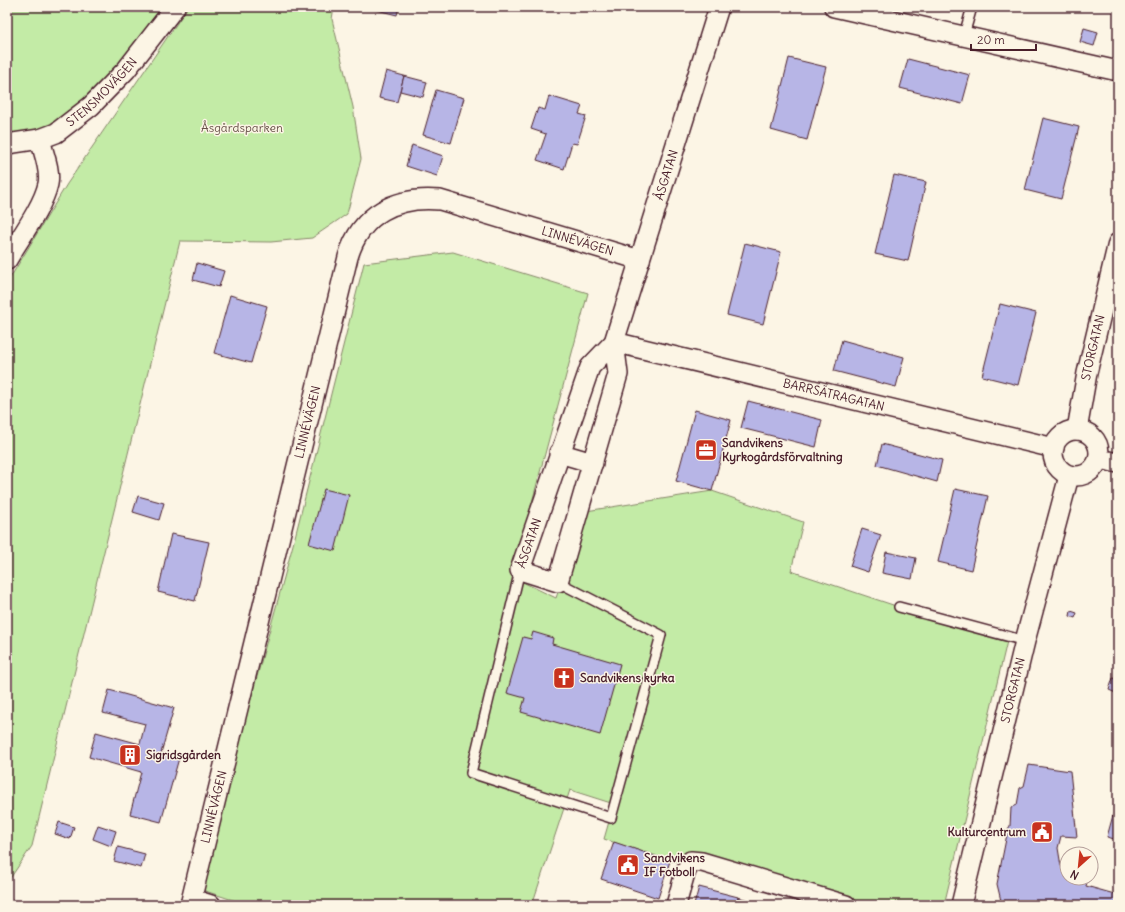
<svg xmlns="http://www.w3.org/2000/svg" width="1125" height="912" font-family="Delius,sans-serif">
	<rect width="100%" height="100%" fill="#fcf5e5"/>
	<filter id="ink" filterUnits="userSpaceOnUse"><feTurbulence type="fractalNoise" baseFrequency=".025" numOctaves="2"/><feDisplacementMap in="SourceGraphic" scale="8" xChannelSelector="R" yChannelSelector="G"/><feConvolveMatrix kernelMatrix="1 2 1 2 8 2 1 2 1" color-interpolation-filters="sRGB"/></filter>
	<g filter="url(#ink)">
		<!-- green -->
		<g fill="#c3eba6" stroke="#868568">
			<polygon points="7,7 175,7 56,133 7,144"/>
			<polygon points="188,7 334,7 332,19 353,107 361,159 347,214 312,238 271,242 180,241 32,846 7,883 7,283 67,184"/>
			<polygon points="453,252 588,293 512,577 556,598 586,511 712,491 803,522 791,571 899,607 1008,637 944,905 846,905 691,861 670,861 604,839 614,804 570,790 532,905 248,905 199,889 294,541 364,263"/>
		</g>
		<!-- building -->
		<g fill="#b7b5e6" stroke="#4a1f2b">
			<polygon points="365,7 399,7 397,15"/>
			<polygon points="1084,28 1098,32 1094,46 1080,42"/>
			<polygon points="789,58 826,67 807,140 771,130"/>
			<polygon points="908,59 970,75 962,104 900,88"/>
			<polygon points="386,71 404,76 397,102 379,98"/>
			<polygon points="404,76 427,82 423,97 400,91"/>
			<polygon points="436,90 464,98 451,143 423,135"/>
			<polygon points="549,96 582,106 579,114 586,116 577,144 572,143 564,169 537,160 546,134 531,129 538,108 545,110"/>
			<polygon points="1043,118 1079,127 1061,199 1025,190"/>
			<polygon points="412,145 443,156 437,176 406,166"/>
			<polygon points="894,175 926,182 908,261 875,254"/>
			<polygon points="745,243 781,252 763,324 727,315"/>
			<polygon points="197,263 224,271 219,287 193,280"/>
			<polygon points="230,295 267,306 251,363 214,353"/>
			<polygon points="1000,304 1036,313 1018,385 982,376"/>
			<polygon points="842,340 904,357 896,387 834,371"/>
			<polygon points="748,401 822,420 816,447 741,428"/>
			<polygon points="695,410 731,420 712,491 676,481"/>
			<polygon points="882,444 942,460 937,482 877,465"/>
			<polygon points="324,489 349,495 335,551 309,544"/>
			<polygon points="955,489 988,496 971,570 938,562"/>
			<polygon points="138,496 164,503 159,520 133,512"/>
			<polygon points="862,529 881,535 868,572 850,566"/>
			<polygon points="171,534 209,542 195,601 158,592"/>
			<polygon points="886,552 916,558 912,579 882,573"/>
			<polygon points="1071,611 1077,613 1075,618 1070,616"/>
			<polygon points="533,632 553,638 552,644 620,664 600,735 521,712 525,698 507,693 523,637 531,639"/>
			<polygon points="1113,678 1118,680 1118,694 1109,690"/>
			<polygon points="109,690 174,708 161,753 179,758 161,822 130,814 141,772 89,757 96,732 140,744 145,724 103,713"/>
			<polygon points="1029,765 1070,771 1077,837 1061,836 1058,848 1061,866 1067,867 1067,878 1088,878 1086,886 1118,895 1118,905 1002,905 997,884 1008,829 1010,826 1011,808 1017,805 1020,788 1024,786"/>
			<polygon points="1118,797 1118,840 1107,837"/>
			<polygon points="59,822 74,827 70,839 55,834"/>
			<polygon points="98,825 116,831 111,846 93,839"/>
			<polygon points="614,842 670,861 658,898 601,879"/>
			<polygon points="118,847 145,854 141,868 114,861"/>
			<polygon points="699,887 738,897 736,905 694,905"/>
			<polygon points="738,897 765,905 736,905"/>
			<polygon points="141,901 152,905 139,905"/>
		</g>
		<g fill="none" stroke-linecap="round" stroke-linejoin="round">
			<!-- lane casing -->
			<g stroke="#4a1f2b" stroke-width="12">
				<g id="lane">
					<polyline points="964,35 972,7"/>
					<polyline points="520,570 471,773 611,818 661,635 558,582"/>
					<polyline points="899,607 1025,641"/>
				</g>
			</g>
			<!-- street casing -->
			<g stroke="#4a1f2b" stroke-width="22">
				<g id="street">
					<polyline points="834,7 1118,71"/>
					<path id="s1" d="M7,144l33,-5 16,-6 35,-27 35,-36 49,-63"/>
					<path d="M7,260c12,-21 36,-53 41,-76 3,-14 -5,-32 -8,-45"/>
					<path id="s2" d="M614,342l4,32 -60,208 -38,-12 70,-203 24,-25 105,-335"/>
					<path id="s3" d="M614,342l440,106"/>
					<circle cx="1076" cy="453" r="23"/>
					<path id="s4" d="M1077,430l10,-57 31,-130"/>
					<polyline points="559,453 593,463"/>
					<polyline points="1099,459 1118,463"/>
					<polyline points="192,899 211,905"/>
					<path id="s5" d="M190,905l158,-648c13,-44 49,-61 92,-57l200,60"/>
					<polyline points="676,905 685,873 691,861 702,862 846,905"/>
					<path id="s6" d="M961,905l64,-264 44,-165"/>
				</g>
			</g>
			<!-- lane -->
			<use href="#lane" stroke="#fcf5e5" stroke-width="9"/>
			<!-- street -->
			<use href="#street" stroke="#fcf5e5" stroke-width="19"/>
		</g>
	</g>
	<!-- icons -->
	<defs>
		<g id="office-square" transform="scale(1.15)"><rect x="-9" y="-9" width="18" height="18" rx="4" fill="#c8321e" stroke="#fcf5e5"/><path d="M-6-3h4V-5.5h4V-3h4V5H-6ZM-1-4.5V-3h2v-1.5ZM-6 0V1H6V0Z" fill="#fff"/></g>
		<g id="church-square" transform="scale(1.15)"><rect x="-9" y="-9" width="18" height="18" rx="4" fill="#c8321e" stroke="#fcf5e5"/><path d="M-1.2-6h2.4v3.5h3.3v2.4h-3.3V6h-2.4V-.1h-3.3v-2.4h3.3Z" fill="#fff"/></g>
		<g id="building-square" transform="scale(1.15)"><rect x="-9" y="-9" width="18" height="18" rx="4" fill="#c8321e" stroke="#fcf5e5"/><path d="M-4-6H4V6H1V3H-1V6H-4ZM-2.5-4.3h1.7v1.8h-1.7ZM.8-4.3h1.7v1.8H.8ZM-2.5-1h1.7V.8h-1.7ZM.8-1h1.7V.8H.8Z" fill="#fff"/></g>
		<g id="civic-square" transform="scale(1.15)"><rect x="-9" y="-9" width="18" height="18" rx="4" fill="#c8321e" stroke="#fcf5e5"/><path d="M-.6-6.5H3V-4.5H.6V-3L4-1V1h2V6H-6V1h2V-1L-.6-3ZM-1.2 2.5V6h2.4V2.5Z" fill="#fff"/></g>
	</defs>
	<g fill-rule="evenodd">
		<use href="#office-square" x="706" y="450"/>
		<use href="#church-square" x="564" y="678"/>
		<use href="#building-square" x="130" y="755"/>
		<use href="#civic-square" x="1042" y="832"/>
		<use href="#civic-square" x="628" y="865"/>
	</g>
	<g text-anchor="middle" stroke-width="3" stroke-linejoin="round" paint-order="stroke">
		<!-- street labels -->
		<g font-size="12" fill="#4a1f2b" stroke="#fcf5e5">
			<text dy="4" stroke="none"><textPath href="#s1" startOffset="112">STENSMOVÄGEN</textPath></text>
			<text dy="4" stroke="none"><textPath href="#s2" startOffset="713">ÅSGATAN</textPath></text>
			<text dy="4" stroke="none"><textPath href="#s5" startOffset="929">LINNÉVÄGEN</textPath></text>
			<text dy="4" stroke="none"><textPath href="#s4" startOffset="84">STORGATAN</textPath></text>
			<text dy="4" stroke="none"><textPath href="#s3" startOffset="226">BARRSÄTRAGATAN</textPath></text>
			<text dy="4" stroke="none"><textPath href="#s5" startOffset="497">LINNÉVÄGEN</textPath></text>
			<text dy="4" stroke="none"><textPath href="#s2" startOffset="317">ÅSGATAN</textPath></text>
			<text dy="4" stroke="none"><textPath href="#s6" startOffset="221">STORGATAN</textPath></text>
			<text dy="4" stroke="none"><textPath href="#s5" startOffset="101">LINNÉVÄGEN</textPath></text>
		</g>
		<!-- park labels -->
		<g font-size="12" fill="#68524a" stroke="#fcf5e5">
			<text x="242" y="132">Åsgårdsparken</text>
		</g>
		<!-- poi labels -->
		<g font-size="12" font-weight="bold" fill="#4a1f2b" stroke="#fcf5e5" text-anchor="start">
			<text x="722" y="447">Sandvikens<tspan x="722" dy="14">Kyrkogårdsförvaltning</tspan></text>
			<text x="580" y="682">Sandvikens kyrka</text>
			<text x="146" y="759">Sigridsgården</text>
			<text x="1026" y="836" text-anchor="end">Kulturcentrum</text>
			<text x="644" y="862">Sandvikens<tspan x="644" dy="14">IF Fotboll</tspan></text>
		</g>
	</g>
	<!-- margin -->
	<rect width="1125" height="912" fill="none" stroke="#fcf5e5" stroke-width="24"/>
	<rect x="12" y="12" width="1101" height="888" fill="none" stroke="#4a1f2b" stroke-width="1.5" filter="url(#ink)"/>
	<!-- north arrow -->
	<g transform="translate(1079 866) rotate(207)"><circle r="19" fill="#fcf5e5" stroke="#b59f9b"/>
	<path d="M0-3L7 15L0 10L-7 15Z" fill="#c8321e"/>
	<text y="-6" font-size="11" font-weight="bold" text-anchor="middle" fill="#4a1f2b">N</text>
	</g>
	<!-- scale -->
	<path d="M971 44v6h65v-6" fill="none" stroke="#4a1f2b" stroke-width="2"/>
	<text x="977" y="44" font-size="12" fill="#4a1f2b" stroke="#fcf5e5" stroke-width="3" paint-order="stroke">20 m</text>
</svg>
